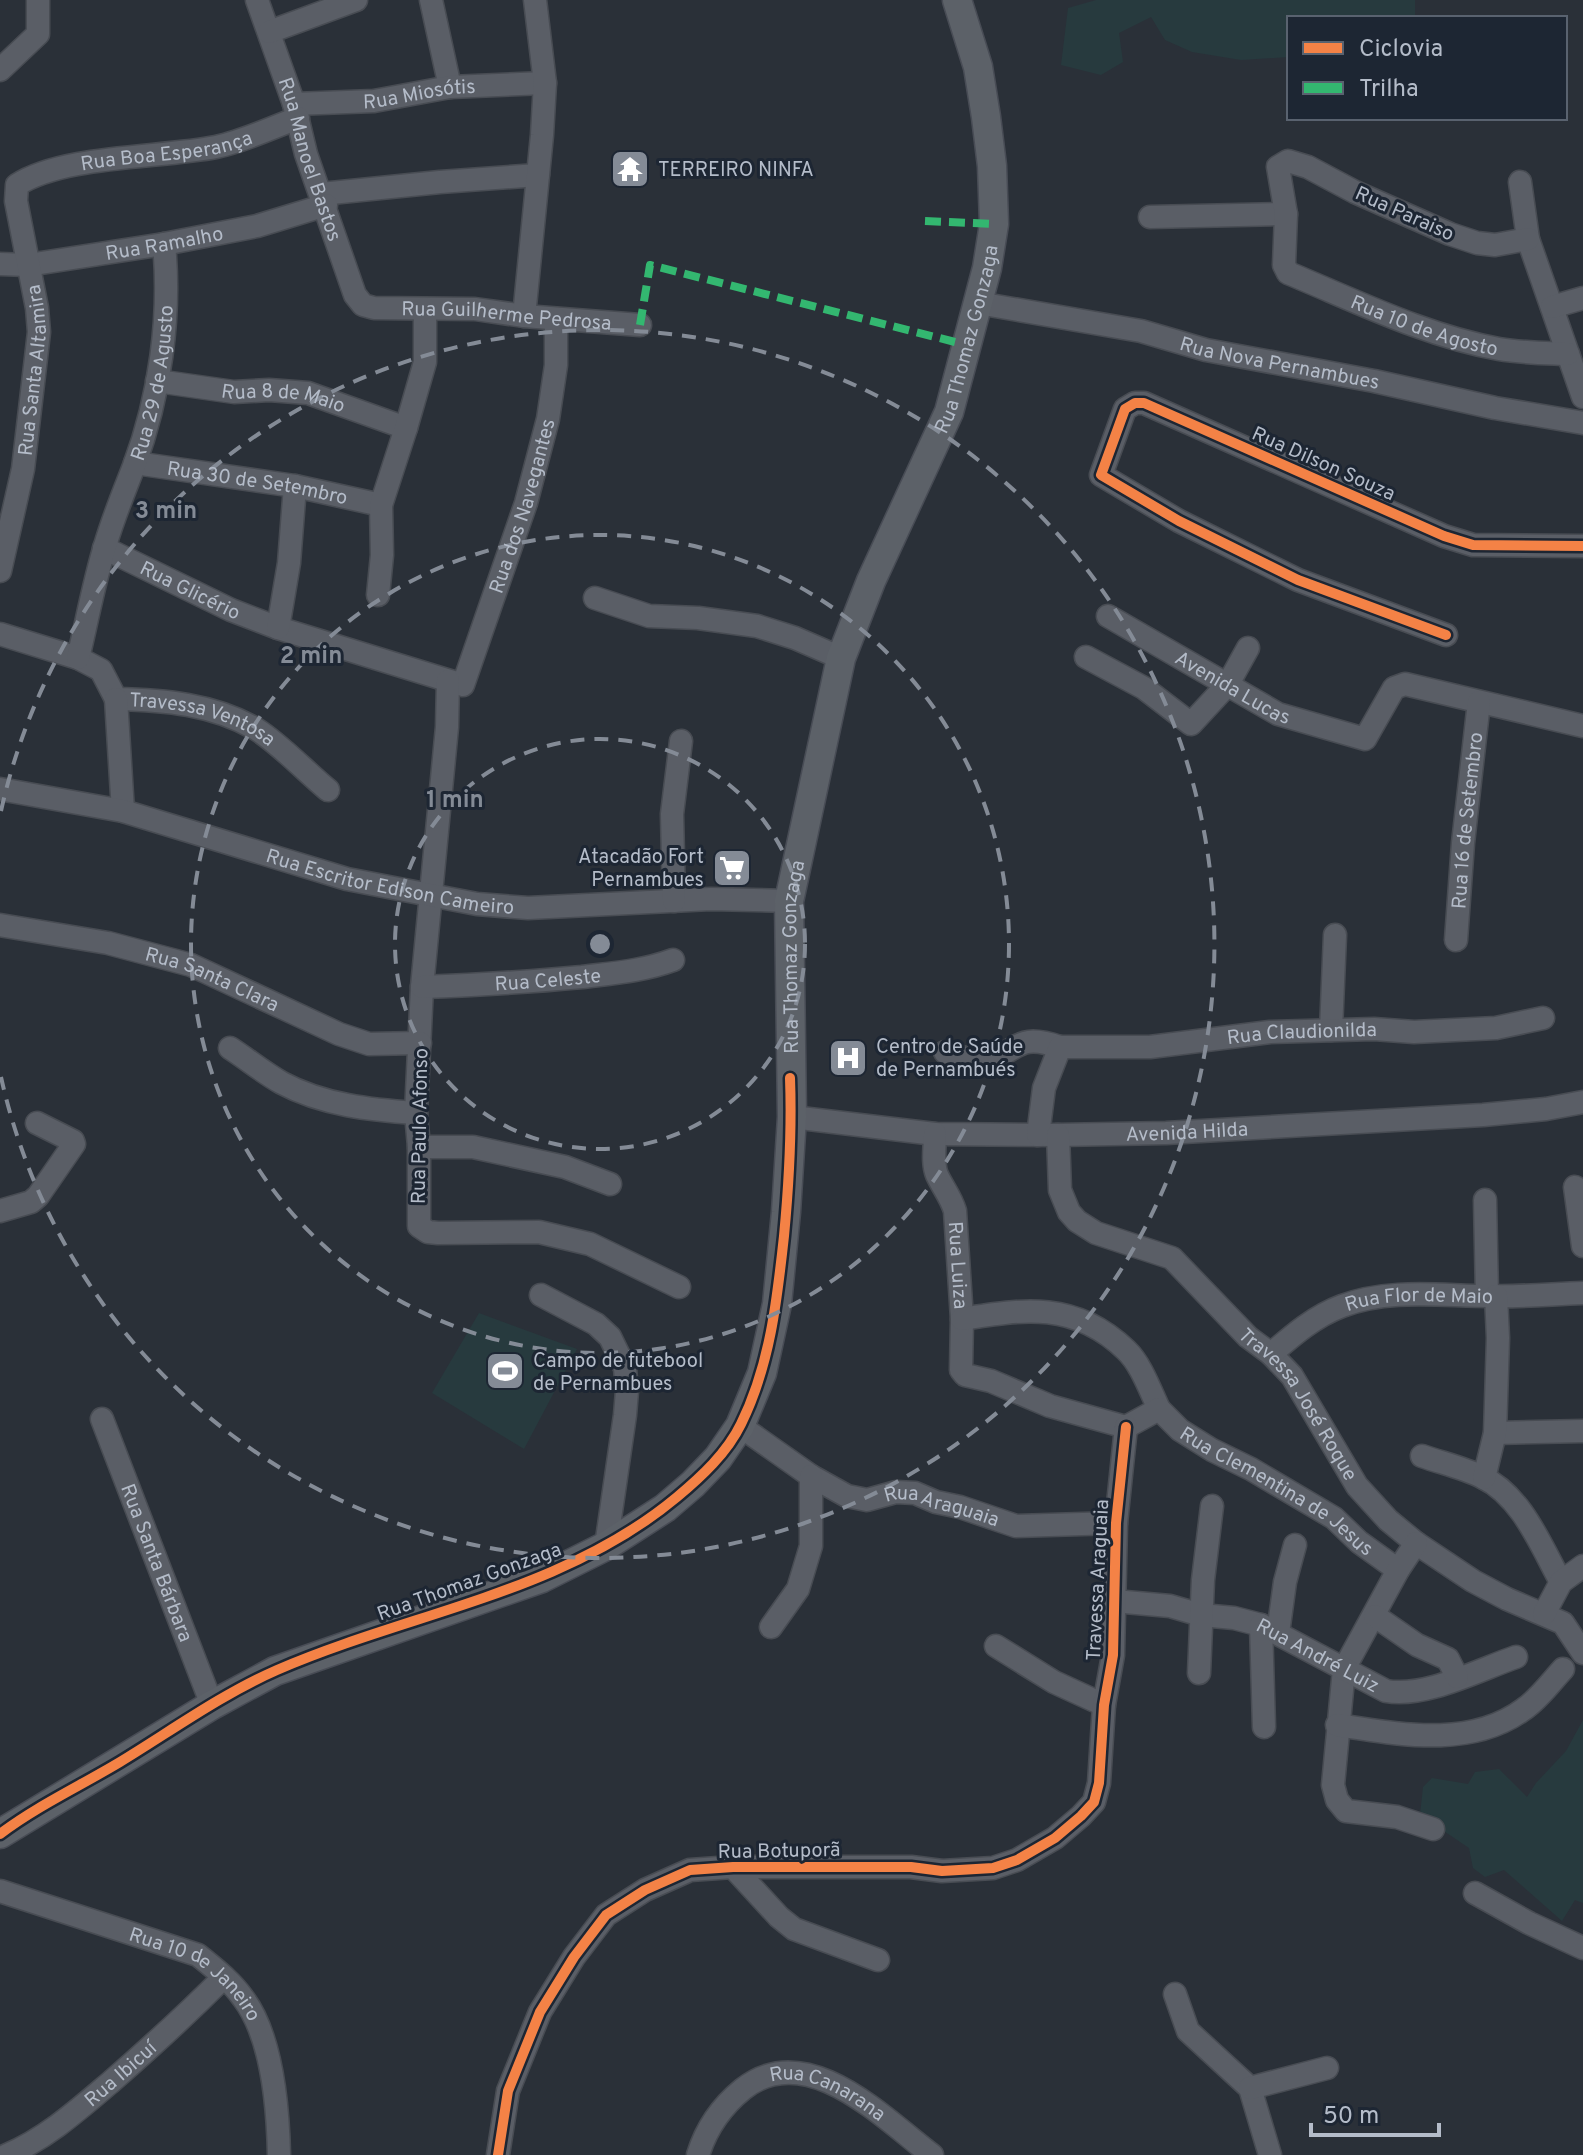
<svg xmlns="http://www.w3.org/2000/svg" width="1583" height="2155" font-family="Overpass,sans-serif">
	<rect width="100%" height="100%" fill="#2a3038"/>
	<!-- green -->
	<g fill="#273a3e">
		<polygon points="1096,0 1415,0 1415,18 1289,18 1289,57 1241,60 1192,52 1165,40 1151,17 1119,33 1123,62 1101,75 1061,65 1068,8"/>
		<polygon points="479,1313 577,1349 524,1449 432,1393"/>
		<polygon points="1583,1720 1583,1903 1575,1900 1562,1921 1504,1870 1485,1877 1473,1868 1469,1848 1420,1815 1423,1787 1432,1778 1468,1784 1475,1772 1499,1769 1527,1797 1536,1783 1566,1751"/>
	</g>
	<g fill="none" stroke-linecap="round" stroke-linejoin="round">
		<!-- minor casing -->
		<g stroke="#484c53" stroke-width="25">
			<g id="minor">
				<path id="s1" d="M257,0l37,104 12,50 49,141 8,10 11,3 101,1 49,7 116,9"/>
				<polyline points="431,0 450,87"/>
				<polyline points="269,32 356,0"/>
				<polyline points="0,70 38,34 38,0"/>
				<path id="s2" d="M294,104l80,-3 76,-14 95,-4"/>
				<polyline points="1520,182 1528,239 1583,397"/>
				<polyline points="321,194 440,182 538,175"/>
				<polyline points="1150,217 1286,214"/>
				<path id="s3" d="M1528,239l-33,6 -18,-2 -27,-9 -95,-42 -47,-25 -20,-6 -10,6 8,47 -2,51 4,8c68,28 138,63 211,76 23,4 46,4 69,5"/>
				<path id="s4" d="M0,264l28,1 136,-21 93,-18 69,-21"/>
				<path id="s5" d="M978,303l163,28 65,19 168,31 121,27 88,15"/>
				<polyline points="1552,307 1583,298"/>
				<polyline points="524,316 542,135 545,83 535,0"/>
				<path id="s6" d="M157,381l77,11 35,-2 39,3 98,35"/>
				<path id="s7" d="M135,463l160,23 86,19"/>
				<path id="s8" d="M104,548l127,62 47,18 185,57 63,-182 22,-84 8,-54v-46"/>
				<path id="s9" d="M0,571l23,-102 16,-137 -2,-24 -21,-107 1,-16c46,-30 144,-27 199,-38 28,-6 55,-19 82,-29"/>
				<polyline points="378,595 382,555 381,505 406,428 425,362 425,309"/>
				<polyline points="595,598 649,616 698,618 757,626 795,638 841,658"/>
				<path id="s10" d="M1108,616l170,98 87,25 29,-51 11,-4 178,42"/>
				<polyline points="278,628 289,563 295,486"/>
				<path id="s11" d="M0,634l78,24 23,12 15,29c48,1 97,5 140,30 24,15 49,42 72,61"/>
				<polyline points="1446,635 1298,580 1179,521 1101,475 1125,409 1135,403 1144,403 1444,536 1473,545 1583,546"/>
				<polyline points="1086,657 1144,688 1191,724 1228,684 1248,648"/>
				<path id="s12" d="M78,658c9,-37 16,-76 27,-112 8,-28 19,-54 29,-80 26,-70 37,-149 30,-222"/>
				<polyline points="448,681 447,727 422,987 416,1113 419,1147 419,1226 428,1232 438,1233 539,1232 590,1244 679,1287"/>
				<polyline points="116,699 123,811"/>
				<path id="s13" d="M0,789l123,22 224,68 130,25 51,4 183,-9 78,2"/>
				<polyline points="674,901 672,814 681,741"/>
				<path id="s14" d="M0,925l108,18 83,22 148,69 30,10 51,-1"/>
				<path id="s15" d="M1456,940l7,-97 16,-141"/>
				<path id="s16" d="M422,987c54,-2 107,-5 160,-10 32,-4 61,-6 91,-17"/>
				<polyline points="1331,1030 1335,935"/>
				<path d="M230,1048c17,11 34,25 52,35 41,22 89,27 134,30"/>
				<path d="M945,1052c11,2 25,10 37,8 38,-5 30,-29 78,-13"/>
				<path id="s17" d="M792,1117l143,17 123,1 108,-2 317,-18 63,-6 37,-7"/>
				<path id="s18" d="M935,1134c0,13 -3,29 2,41 6,13 14,22 18,36l7,108 -1,51 4,5 26,6 59,25 76,21"/>
				<path id="s19" d="M1038,1135l6,-47 16,-41h90l120,-15 104,-3 40,3 82,-4 47,-10"/>
				<path id="s20" d="M1058,1135l2,55 9,22 8,9 19,12 76,25 76,79 23,17 21,22 65,110 31,34 28,23 57,38 34,18 56,24 20,30"/>
				<polyline points="419,1147 473,1147 565,1167 610,1184"/>
				<polyline points="1575,1187 1583,1246"/>
				<polyline points="1485,1200 1487,1296"/>
				<polyline points="0,1211 31,1202 38,1196 74,1144 73,1141 37,1123"/>
				<polyline points="541,1295 596,1324 610,1337 625,1368 627,1391 625,1415 606,1546"/>
				<path d="M962,1319c62,-10 113,-18 164,31 15,14 24,40 33,59"/>
				<path id="s21" d="M1271,1354c22,-19 44,-38 71,-48 48,-18 99,-10 148,-10 31,1 62,-2 93,-3"/>
				<path id="s22" d="M102,1419l110,286"/>
				<path id="s23" d="M740,1426l71,50 36,20 20,4 29,-8 19,1 21,9 24,5 56,19 100,-3"/>
				<path id="s24" d="M1126,1427l33,-18 21,21 32,20 39,19 83,49 25,24 39,28"/>
				<polyline points="1495,1433 1583,1431"/>
				<path d="M1422,1456c20,7 42,12 60,21 40,19 59,69 79,105"/>
				<polyline points="1484,1478 1495,1433 1498,1338 1496,1296"/>
				<polyline points="1416,1543 1398,1570 1344,1669 1333,1785 1337,1800 1346,1811 1397,1817 1433,1829"/>
				<path id="s25" d="M1114,1601l56,5 31,9 33,3 27,7 125,66c40,7 92,-21 130,-34"/>
				<polyline points="1544,1614 1561,1582 1583,1566"/>
				<polyline points="1375,1616 1417,1645 1448,1659 1457,1677"/>
				<polyline points="1261,1625 1264,1727"/>
				<polyline points="771,1627 798,1589 811,1546 811,1476"/>
				<polyline points="1278,1633 1285,1582 1295,1545"/>
				<polyline points="996,1646 1054,1682 1104,1705"/>
				<polyline points="1199,1673 1203,1580 1212,1506"/>
				<path d="M1337,1725c61,9 133,24 187,-16 15,-10 27,-27 39,-40"/>
				<polyline points="733,1867 779,1917 794,1929 878,1960"/>
				<path id="s26" d="M0,1891l198,64c16,13 33,26 45,43 29,38 35,110 36,157"/>
				<polyline points="1475,1893 1529,1923 1583,1948"/>
				<polyline points="1175,1994 1188,2031 1250,2088 1270,2155"/>
				<polyline points="1250,2088 1327,2068"/>
				<path id="s27" d="M7,2155c40,-17 72,-46 105,-74 39,-34 76,-68 112,-104"/>
				<polyline points="498,2155 508,2091 540,2012 574,1957 606,1915 645,1890 690,1870 733,1867 911,1867 942,1871 993,1868 1017,1860 1055,1838 1081,1816 1094,1802 1099,1783 1104,1705 1113,1655 1116,1523 1126,1427"/>
				<path id="s28" d="M698,2155c8,-26 24,-49 45,-66 64,-51 140,29 189,66"/>
			</g>
		</g>
		<!-- major casing -->
		<g stroke="#484c55" stroke-width="31">
			<g id="major">
				<path id="s29" d="M0,1834l212,-129 63,-34 267,-93 64,-32 59,-38 28,-24 25,-26 22,-32 22,-53 15,-69 9,-92 6,-95 -3,-216 52,-243 30,-77 78,-169 38,-144 7,-44 -2,-58 -6,-49 -8,-50 -21,-67"/>
			</g>
		</g>
		<!-- minor -->
		<use href="#minor" stroke="#5a5e66" stroke-width="22"/>
		<!-- major -->
		<use href="#major" stroke="#5c6168" stroke-width="28"/>
		<!-- quiet -->
		<g stroke="#33b770" stroke-width="8" stroke-dasharray="16 8" stroke-linecap="butt">
			<polyline points="925,221 994,224"/>
			<polyline points="640,325 650,265 955,342"/>
		</g>
		<!-- cycleway casing -->
		<g stroke="#1d2633" stroke-width="15">
			<g id="cycleway">
				<polyline points="1446,635 1298,580 1179,521 1101,475 1125,409 1135,403 1144,403 1444,536 1473,545 1583,546"/>
				<path d="M0,1834c37,-28 80,-48 120,-72 51,-31 102,-68 157,-92 134,-58 285,-77 400,-173 24,-20 50,-44 64,-73 29,-59 36,-123 43,-188 5,-53 8,-105 6,-158"/>
				<polyline points="498,2155 508,2091 540,2012 574,1957 606,1915 645,1890 690,1870 733,1867 911,1867 942,1871 993,1868 1017,1860 1055,1838 1081,1816 1094,1802 1099,1783 1104,1705 1113,1655 1116,1523 1126,1427"/>
			</g>
		</g>
		<!-- cycleway -->
		<use href="#cycleway" stroke="#f48246" stroke-width="10"/>
	</g>
	<!-- distance rings -->
	<g fill="none" stroke="#848b96" stroke-width="4" stroke-dasharray="14 10">
		<circle cx="600" cy="944" r="205"/>
		<circle cx="600" cy="944" r="409"/>
		<path d="M1 811A614 614 0 1 1 1 1077"/>
	</g>
	<!-- icons -->
	<defs>
		<g id="temple-square" transform="scale(2)"><rect x="-9" y="-9" width="18" height="18" rx="4" fill="#848b96" stroke="#1d2633"/><path d="M0-6L5-2H3V0L6.5 2.5H4V6H1.5V3h-3V6H-4V2.5H-6.5L-3 0V-2H-5Z" fill="#fff"/></g>
		<g id="supermarket-square" transform="scale(2)"><rect x="-9" y="-9" width="18" height="18" rx="4" fill="#848b96" stroke="#1d2633"/><path d="M-6-5.5h2.5l.6 2H6L4.5 2H-2.5L-4.4-4H-6ZM-1.5 3.2a1.3 1.3 0 1 0 .1 0ZM3 3.2a1.3 1.3 0 1 0 .1 0Z" fill="#fff"/></g>
		<g id="hospital-square" transform="scale(2)"><rect x="-9" y="-9" width="18" height="18" rx="4" fill="#848b96" stroke="#1d2633"/><path d="M-5-5h3v3.5h4V-5h3V5h-3V1.5h-4V5h-3Z" fill="#fff"/></g>
		<g id="stadium-square" transform="scale(2)"><rect x="-9" y="-9" width="18" height="18" rx="4" fill="#848b96" stroke="#1d2633"/><path d="M0-5a6.5 5 0 1 0 0 10a6.5 5 0 1 0 0-10ZM-3.5-1.8h7v3.6h-7Z" fill="#fff"/></g>
	</defs>
	<g fill-rule="evenodd">
		<use href="#temple-square" x="630" y="169"/>
		<use href="#supermarket-square" x="732" y="868"/>
		<use href="#hospital-square" x="848" y="1058"/>
		<use href="#stadium-square" x="505" y="1371"/>
	</g>
	<g text-anchor="middle" stroke-width="6" stroke-linejoin="round" paint-order="stroke">
		<!-- street labels -->
		<g font-size="20" fill="#b4bcc9" stroke="#1d2633">
			<text dy="7" stroke="none"><textPath href="#s2" startOffset="126">Rua Miosótis</textPath></text>
			<text dy="7" stroke="none"><textPath href="#s9" startOffset="546">Rua Boa Esperança</textPath></text>
			<text dy="7" stroke="none"><textPath href="#s1" startOffset="168">Rua Manoel Bastos</textPath></text>
			<text transform="translate(1405 213) rotate(24)" y="7">Rua Paraiso</text>
			<text dy="7" stroke="none"><textPath href="#s4" startOffset="166">Rua Ramalho</textPath></text>
			<text dy="7" stroke="none"><textPath href="#s1" startOffset="468">Rua Guilherme Pedrosa</textPath></text>
			<text dy="7" stroke="none"><textPath href="#s3" startOffset="524">Rua 10 de Agosto</textPath></text>
			<text dy="7" stroke="none"><textPath href="#s29" startOffset="1980">Rua Thomaz Gonzaga</textPath></text>
			<text dy="7" stroke="none"><textPath href="#s5" startOffset="308">Rua Nova Pernambues</textPath></text>
			<text dy="7" stroke="none"><textPath href="#s9" startOffset="204">Rua Santa Altamira</textPath></text>
			<text dy="7" stroke="none"><textPath href="#s12" startOffset="286">Rua 29 de Agusto</textPath></text>
			<text dy="7" stroke="none"><textPath href="#s6" startOffset="128">Rua 8 de Maio</textPath></text>
			<text transform="translate(1324 463) rotate(24)" y="7">Rua Dilson Souza</text>
			<text dy="7" stroke="none"><textPath href="#s7" startOffset="124">Rua 30 de Setembro</textPath></text>
			<text dy="7" stroke="none"><textPath href="#s8" startOffset="574">Rua dos Navegantes</textPath></text>
			<text dy="7" stroke="none"><textPath href="#s8" startOffset="96">Rua Glicério</textPath></text>
			<text dy="7" stroke="none"><textPath href="#s10" startOffset="144">Avenida Lucas</textPath></text>
			<text dy="7" stroke="none"><textPath href="#s11" startOffset="230">Travessa Ventosa</textPath></text>
			<text dy="7" stroke="none"><textPath href="#s15" startOffset="120">Rua 16 de Setembro</textPath></text>
			<text dy="7" stroke="none"><textPath href="#s13" startOffset="402">Rua Escritor Edison Cameiro</textPath></text>
			<text dy="7" stroke="none"><textPath href="#s29" startOffset="1332">Rua Thomaz Gonzaga</textPath></text>
			<text dy="7" stroke="none"><textPath href="#s16" startOffset="126">Rua Celeste</textPath></text>
			<text dy="7" stroke="none"><textPath href="#s14" startOffset="220">Rua Santa Clara</textPath></text>
			<text dy="7" stroke="none"><textPath href="#s19" startOffset="334">Rua Claudionilda</textPath></text>
			<text transform="translate(419 1126) rotate(-89)" y="7">Rua Paulo Afonso</text>
			<text dy="7" stroke="none"><textPath href="#s17" startOffset="396">Avenida Hilda</textPath></text>
			<text dy="7" stroke="none"><textPath href="#s18" startOffset="136">Rua Luiza</textPath></text>
			<text dy="7" stroke="none"><textPath href="#s21" startOffset="164">Rua Flor de Maio</textPath></text>
			<text dy="7" stroke="none"><textPath href="#s20" startOffset="388">Travessa José Roque</textPath></text>
			<text dy="7" stroke="none"><textPath href="#s24" startOffset="182">Rua Clementina de Jesus</textPath></text>
			<text dy="7" stroke="none"><textPath href="#s23" startOffset="226">Rua Araguaia</textPath></text>
			<text dy="7" stroke="none"><textPath href="#s22" startOffset="154">Rua Santa Bárbara</textPath></text>
			<text transform="translate(1097 1580) rotate(-87)" y="7">Travessa Araguaia</text>
			<text transform="translate(469 1581) rotate(-20)" y="7">Rua Thomaz Gonzaga</text>
			<text dy="7" stroke="none"><textPath href="#s25" startOffset="214">Rua André Luiz</textPath></text>
			<text transform="translate(779 1850) rotate(-1)" y="7">Rua Botuporã</text>
			<text dy="7" stroke="none"><textPath href="#s26" startOffset="216">Rua 10 de Janeiro</textPath></text>
			<text dy="7" stroke="none"><textPath href="#s27" startOffset="140">Rua Ibicuí</textPath></text>
			<text dy="7" stroke="none"><textPath href="#s28" startOffset="174">Rua Canarana</textPath></text>
		</g>
		<!-- poi labels -->
		<g font-size="20" fill="#b4bcc9" stroke="#1d2633" text-anchor="start">
			<text x="658" y="176">TERREIRO NINFA</text>
			<text x="704" y="863" text-anchor="end">Atacadão Fort<tspan x="704" dy="23">Pernambues</tspan></text>
			<text x="876" y="1053">Centro de Saúde<tspan x="876" dy="23">de Pernambués</tspan></text>
			<text x="533" y="1367">Campo de futebool<tspan x="533" dy="23">de Pernambues</tspan></text>
		</g>
	</g>
	<circle cx="600" cy="944" r="12" fill="#848b96" stroke="#1d2633" stroke-width="4"/>
	<g font-size="24" text-anchor="middle" font-weight="bold" fill="#848b96" stroke="#1d2633" stroke-width="6" stroke-linejoin="round" paint-order="stroke">
		<text x="166" y="518">3 min</text>
		<text x="311" y="663">2 min</text>
		<text x="455" y="807">1 min</text>
	</g>
	<!-- legend -->
	<rect x="1287" y="16" width="280" height="104" fill="#1d2633" stroke="#59626f" stroke-width="2"/>
	<rect x="1303" y="42" width="40" height="12" fill="#f48246" stroke="#59626f" stroke-width="2"/>
	<text x="1359" y="56" font-size="24" fill="#b4bcc9">Ciclovia</text>
	<rect x="1303" y="82" width="40" height="12" fill="#33b770" stroke="#59626f" stroke-width="2"/>
	<text x="1359" y="96" font-size="24" fill="#b4bcc9">Trilha</text>
	<!-- scale -->
	<path d="M1311 2123v12h128v-12" fill="none" stroke="#b4bcc9" stroke-width="4"/>
	<text x="1323" y="2123" font-size="24" fill="#b4bcc9" stroke="#1d2633" stroke-width="6" paint-order="stroke">50 m</text>
</svg>
